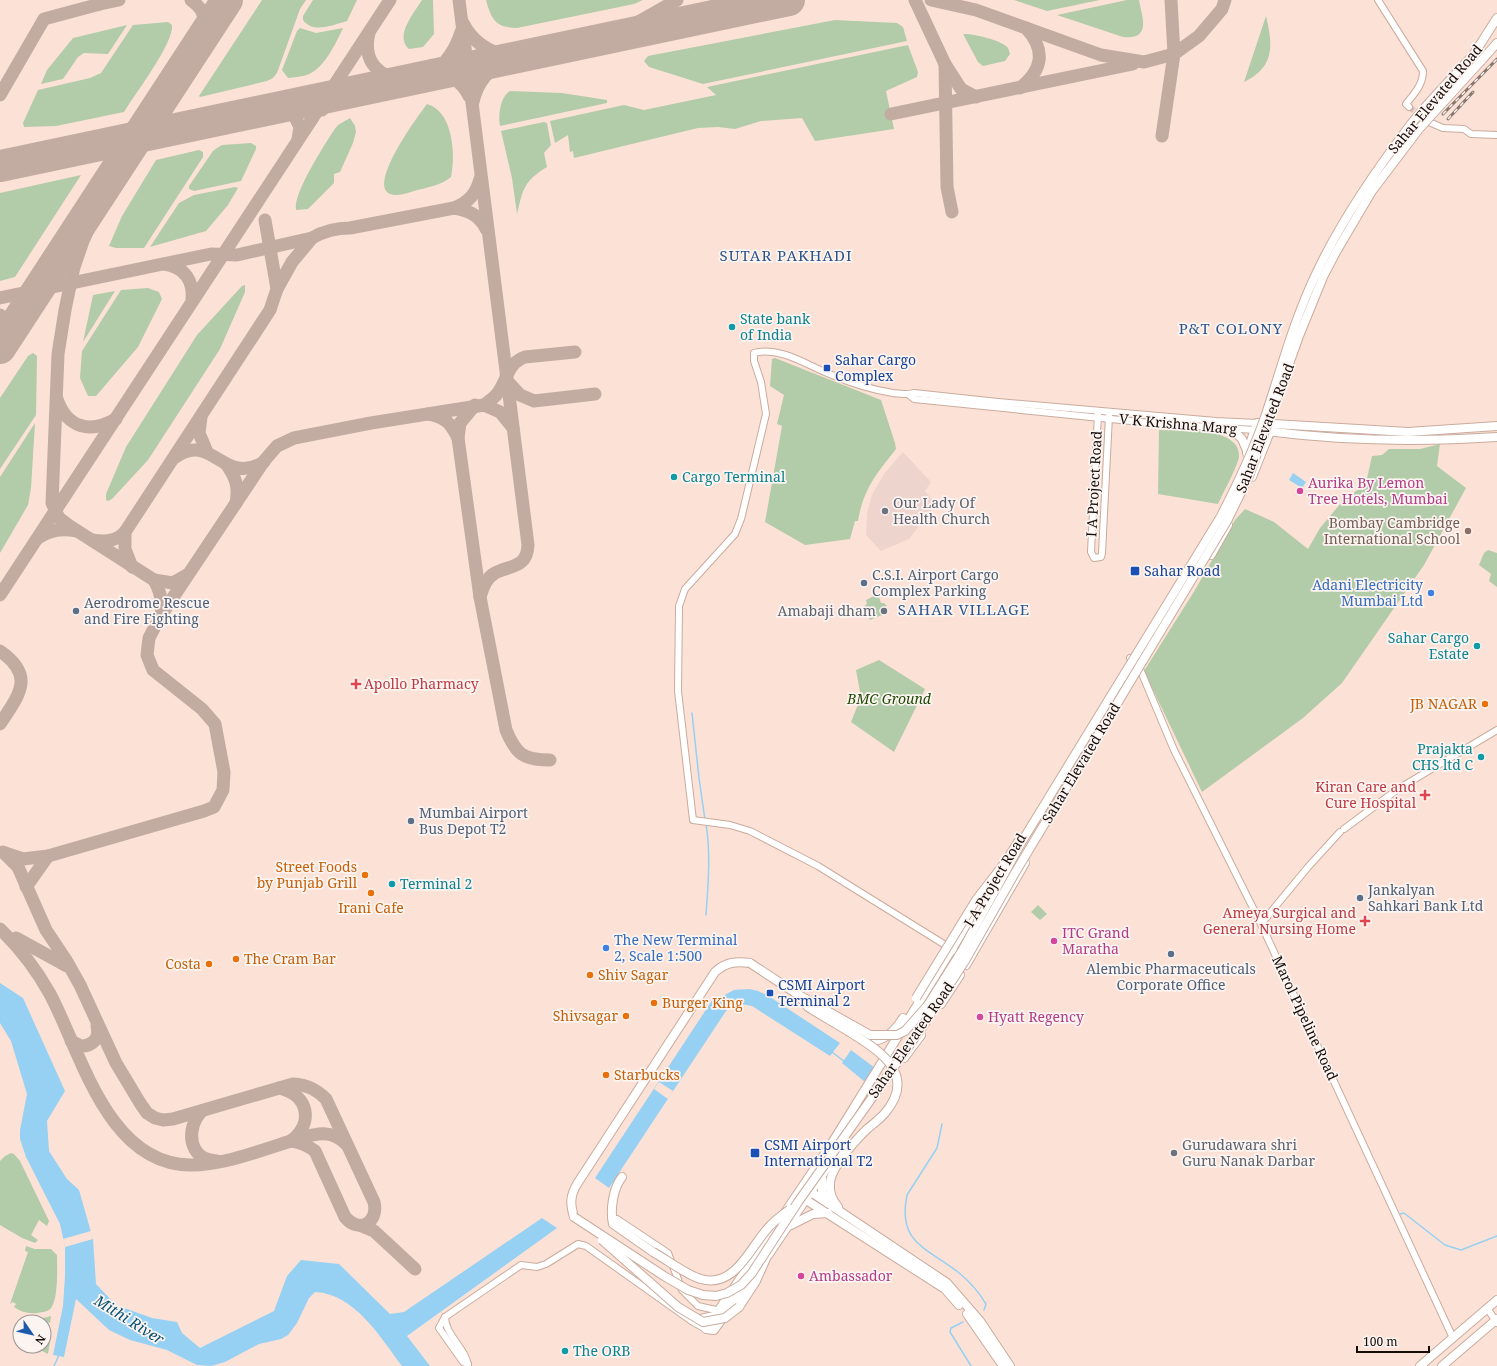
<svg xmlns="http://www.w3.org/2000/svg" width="1497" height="1366" font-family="'Noto Serif',serif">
	<rect width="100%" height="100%" fill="#fce2d6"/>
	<!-- education -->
	<polygon fill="#edd4cd" points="903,452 931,482 925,491 936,504 909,539 881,551 866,535 867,513 872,495 884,474"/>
	<!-- green -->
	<g fill="#b2cba9">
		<polygon points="262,0 306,0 300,9 277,73 273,78 267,81 200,97 199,96"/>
		<path d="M313,0h44l-10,21c-14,4 -34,13 -44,-1v-4z"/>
		<path d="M422,0h11l1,34 -11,13 -14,2c-15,-13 5,-36 13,-49z"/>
		<path d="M486,0h157l-9,4 -117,24c-22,0 -26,-10 -31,-28z"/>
		<polygon points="1014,0 1100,0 1047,11"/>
		<path d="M1127,0h12c3,17 13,40 -16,37l-66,-22z"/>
		<path d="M1266,16c7,29 9,51 -22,66z"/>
		<polygon points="835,20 897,23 903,27 907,41 703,84 649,67 644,61 648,56"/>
		<path d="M168,22l4,3c2,18 -37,69 -48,87l-68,14 -32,1 -1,-4 15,-33 52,-12 11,-5 32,-48z"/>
		<polygon points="127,25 108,54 84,53 78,57 63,79 41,84 47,70 73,38"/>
		<path d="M300,28l16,5 27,-5c-7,15 -18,39 -34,46 -6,3 -14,3 -21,4l-6,-8 15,-39z"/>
		<path d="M963,34c8,-1 37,6 43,12 3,2 3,5 4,8l-5,7 -22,5 -5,-4z"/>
		<polygon points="908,45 918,72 917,77 886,91 894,129 815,141 802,118 761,121 735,129 718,127 698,128 574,158 573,151 570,152 568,135 555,143 550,121 624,105 644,110 716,95 707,87"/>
		<path d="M510,91l52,2 45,7v3l-107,23c-2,-11 0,-29 10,-35z"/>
		<path d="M427,104c26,7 29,51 24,73 -9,8 -26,11 -37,14 -68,24 0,-70 13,-87z"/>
		<path d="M350,118l5,8 1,6 -3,11 -13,29 -6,2v9l-26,26 -12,1c-3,-17 28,-64 38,-80l4,-5z"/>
		<path d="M544,122l3,1 4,22 -7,8 3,14c-23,14 -24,22 -30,47l-5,-36 -11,-47z"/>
		<polygon points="251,143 256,146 256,149 241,181 194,191 189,189 189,186 213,151 217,148 222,145"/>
		<polygon points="199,150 203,152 203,157 144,248 116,248 109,246 122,216 156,160"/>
		<polygon points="81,175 15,277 0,281 0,193"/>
		<polygon points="235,187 238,188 228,205 206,231 150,247 179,203 194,195"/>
		<polygon points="245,285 245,292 220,349 148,460 112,499 108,501 106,500 106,494 126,447 197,335 242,286"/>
		<polygon points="148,288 159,292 162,299 138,347 96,396 88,396 80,378 82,351 121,290"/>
		<polygon points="115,291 83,342 93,295"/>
		<polygon points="33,353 37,356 36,415 0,469 0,398 28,356"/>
		<path d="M775,358l106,42 14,43 1,6c-19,24 -33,40 -38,72h-3l-5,18 -45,6 -40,-23 17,-96 -5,-2 7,-29 -14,-9 2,-27z"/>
		<polygon points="35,423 31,488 28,505 0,553 0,477"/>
		<path d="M1159,430c20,1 81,-4 80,26 0,8 -17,39 -21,48l-60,-10z"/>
		<polygon points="1440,444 1437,466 1466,488 1424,565 1342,683 1303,718 1202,792 1144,671 1195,590 1235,520 1245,509 1274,522 1308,549 1320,528 1341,503 1366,483 1372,456 1382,455 1389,449 1420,449"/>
		<polygon points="1488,550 1497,553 1497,587 1489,581 1491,574 1479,565 1484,553"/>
		<polygon points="878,594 881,603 884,603 887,606 879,610 882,615 870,620 863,607 867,604 866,600"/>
		<polygon points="879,660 925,689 894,752 851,722 861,697 856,670"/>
		<polygon points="1038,905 1047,914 1040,920 1031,912"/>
		<polygon points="11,1153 14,1154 20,1161 49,1221 47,1226 39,1220 31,1235 38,1240 35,1243 22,1238 0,1225 0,1161 5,1156"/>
		<path d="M26,1246l9,3h16l6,6c0,10 2,49 -8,55 -3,2 -8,2 -12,3 -9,1 -16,-1 -23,-6l2,-3 -3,-2 -3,2 18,-52 -3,-1z"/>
		<polygon points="51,1316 50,1323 47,1322 44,1335 51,1336 48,1354 36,1348 36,1346 44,1346 44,1322 35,1322 36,1320"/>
	</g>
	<!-- water -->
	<g fill="#96d0f3">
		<polygon points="1293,473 1306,482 1302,488 1289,480"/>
		<path d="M0,983l23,15 42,93 -18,30 2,30 18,28 12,11 14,49 3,45 20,21 36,13 25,4 5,11 18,15 74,-37 13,-35 14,-16 38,4 51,50 14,-2 138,-94 15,10 -150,108 23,30h-28c-22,-29 -47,-72 -87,-74l-6,6 -12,25 -9,12 -7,4 -22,5 -34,18 -14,4 -14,-1 -30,-15 -37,-10 -21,-10 -33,-31 -12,58 -11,-2 10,-49 2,-30v-29l-5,-23 -34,-67 -6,-18v-9l7,-36 -16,-53 -11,-18z"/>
		<polygon points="749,989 758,991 767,995 840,1043 830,1056 752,1006 736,1003 726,1011 609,1188 595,1178 715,996 719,998 734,990"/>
		<polygon points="851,1050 875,1068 865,1082 842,1063"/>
	</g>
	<!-- pier -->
	<g fill="#fce2d6">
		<polygon points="659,1082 673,1091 668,1099 654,1089"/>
		<polygon points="91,1231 93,1239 65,1247 63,1239"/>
	</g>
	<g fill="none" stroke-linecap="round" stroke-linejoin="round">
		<!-- stream -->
		<g stroke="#96d0f3" stroke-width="1.5">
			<polyline points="692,713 699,778 705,820"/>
			<path d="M706,824c5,30 2,61 0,91"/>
			<polyline points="832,1052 845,1062"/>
			<path d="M942,1124l-5,24 -30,47c-10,48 20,53 51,77 11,9 21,20 28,32l-2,6"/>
			<polyline points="1400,1214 1404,1213 1445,1245 1461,1250 1497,1236"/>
			<polyline points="963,1322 951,1328 950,1332 971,1366"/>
			<polyline points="54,1366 59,1355"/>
		</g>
		<!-- taxiway -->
		<g stroke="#c2aca2" stroke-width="13">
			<polyline points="102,0 100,4 119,0"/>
			<path d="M191,0c18,12 15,27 7,44"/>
			<path d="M459,0l69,545c-1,23 -17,20 -33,28 -9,5 -12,15 -15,24"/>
			<polyline points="915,0 945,64 947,187 952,212"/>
			<polyline points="931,0 976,10 1101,55 1144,62 1174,54 1199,36 1222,9 1225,0"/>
			<polyline points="224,6 228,0"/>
			<path d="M463,23c11,22 29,31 51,34"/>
			<path d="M369,33c-7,28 10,46 38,47"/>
			<polyline points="612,37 677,0"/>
			<polyline points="945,64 961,89 976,97"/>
			<path d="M431,75c15,-12 24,-24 30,-43"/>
			<path d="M431,75c18,-1 30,5 38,21"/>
			<path d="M1020,88c23,-18 26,-38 6,-60"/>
			<polyline points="0,95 44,19 100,4"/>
			<path d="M473,102c5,-24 21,-38 43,-45"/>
			<polyline points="269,109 278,108 293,113 300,127 298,139"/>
			<path d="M322,110c8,-10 21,-14 32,-19"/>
			<polyline points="891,114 1133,64"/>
			<polyline points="1162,136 1174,54 1171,0"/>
			<polyline points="0,165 3,165"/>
			<path d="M111,178l-28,63 -9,26 -9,43 -7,44 -6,149 7,15 9,7 86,55c7,12 9,22 7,35"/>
			<path d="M454,208c14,2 26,7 32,21"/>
			<path d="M164,264c21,3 30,17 28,37"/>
			<polyline points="277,289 292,262 312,238"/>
			<path d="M0,298l211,-44 26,1 75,-17c12,-7 23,-10 38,-10l104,-20c15,-6 22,-14 26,-29"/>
			<path d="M0,315c7,9 6,16 4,27"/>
			<polyline points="508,382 520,395 534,401 595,394"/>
			<path d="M57,399c10,29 33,35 59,20"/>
			<path d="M484,405c5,-4 10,-7 13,-11 11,-14 9,-30 28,-37l50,-5"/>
			<path d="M428,414c18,4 22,8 30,24l22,159 26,133c10,24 17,30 44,30"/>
			<polyline points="201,417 199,433 207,452"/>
			<polyline points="458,438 460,423 475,405"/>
			<path d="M174,458c39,-28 48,29 90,4"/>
			<path d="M227,465c9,13 12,22 9,38"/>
			<polyline points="125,532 125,549 132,567"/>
			<path d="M38,538c13,-8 23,-10 38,-7"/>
			<path d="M92,540c13,2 23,2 33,-8l145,-222 7,-21 -12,-69"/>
			<polyline points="154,580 173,583 187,575"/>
			<polyline points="0,595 390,0"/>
			<path d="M0,651c36,25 19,44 0,73"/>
			<polyline points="5,853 23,859 48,856 204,811 214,807 223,790 224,772 215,724 202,709 153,670 147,655 149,638 160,617 264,461 277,446 294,438 371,423 484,405 500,412 513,428"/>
			<polyline points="26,887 48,856"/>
			<path d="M0,929c21,20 36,40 50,65 31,58 57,170 140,171 34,0 69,-14 101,-24 10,1 16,4 24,10l30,66c14,17 34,6 29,-15l-48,-103c-10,-10 -19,-14 -33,-15l-120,35 -10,1 -8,-2 -8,-5 -7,-10 -24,-40 -36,-78 -14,-25 -20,-30 -28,-63 -15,-15"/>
			<polyline points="16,938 67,966"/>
			<path d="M71,1041l10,5c12,0 19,-8 16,-20"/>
			<path d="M279,1088c30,7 35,35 12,53"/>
			<path d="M202,1111c-17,17 -14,49 15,50"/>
			<path d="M292,1140c20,-5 38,-13 54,4"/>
			<polyline points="362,1226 374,1231 415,1269"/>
		</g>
		<!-- runway -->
		<g stroke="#c2aca2" stroke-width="32">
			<polyline points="0,166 789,0"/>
			<polyline points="0,348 227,0"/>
		</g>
		<!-- minor-tunnel -->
		<polyline stroke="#d9c2b7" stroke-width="6" stroke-dasharray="6 3" stroke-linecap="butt" points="1409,107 1429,122"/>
		<!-- minor casing -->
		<g stroke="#caab9d" stroke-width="8">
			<g id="minor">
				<path d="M1378,0l45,71c0,14 -9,23 -17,33l3,3"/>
				<polyline points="1429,122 1443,128 1464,129 1471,134 1497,135"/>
				<polyline points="909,395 914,399 1150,423 1255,430"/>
				<polyline points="1098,414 1091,552 1094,558 1101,557 1102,553 1109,416"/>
				<polyline points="1130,658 1140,669 1174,750 1261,924 1453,1338"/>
				<polyline points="1344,829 1398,789 1497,730"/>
				<polyline points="1261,924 1308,867 1340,832"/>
				<path d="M963,956l-145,-90 -68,-35 -20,-6 -37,-5 -15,-129 1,-85 6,-17 50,-55 6,-15 25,-105 -5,-32 -7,-21v-8c27,-7 54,13 78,22 19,8 41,15 61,18 8,1 14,2 21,0l84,9 218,19 41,2"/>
				<polyline points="612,1219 617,1219 668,1253 682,1290 698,1306 720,1311"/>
				<polyline points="1487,1308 1497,1323"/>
				<path d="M445,1317c0,18 21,31 23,49"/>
				<polyline points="696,1319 714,1315"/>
				<polyline points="468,1364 463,1362 439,1328 445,1317 521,1265 537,1267 546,1264 578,1244 586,1246 693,1322 706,1329"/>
			</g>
		</g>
		<!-- major casing -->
		<g stroke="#caab9d" stroke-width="10">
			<g id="major">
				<polyline points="1474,54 1497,18"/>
				<polyline points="1481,61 1497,43"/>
				<polyline points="1231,428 1242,439 1248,453"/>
				<path d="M1266,431c76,10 154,11 231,6"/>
				<polyline points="1247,453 1257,423 1408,432 1497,426"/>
				<polyline points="1252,477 1273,424"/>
				<polyline points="1211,555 1228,525"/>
				<polyline points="1003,866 1018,842"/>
				<polyline points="966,965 1025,863"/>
				<polyline points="941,1004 960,975"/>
				<path d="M862,1040c19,4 31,-6 41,-22"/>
				<polyline points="904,1058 921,1035"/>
				<path d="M622,1177c-9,11 -12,33 -9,47l40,28"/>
				<polyline points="822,1178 822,1192 828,1203"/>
				<polyline points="808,1190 947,1283 980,1321 1010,1366"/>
				<polyline points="803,1198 945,1289 959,1305"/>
				<path d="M838,1207c-5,-6 -9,-15 -8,-23 0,-16 25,-43 36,-54"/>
				<path d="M574,1217c-4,-13 -4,-21 3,-33l138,-212c11,-10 21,-11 35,-9"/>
				<polyline points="791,1225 813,1214 828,1213"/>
				<polyline points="769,1254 843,1144"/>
				<polyline points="751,1278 714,1330 706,1329 832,1143 994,881"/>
				<polyline points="739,1307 756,1281 768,1254"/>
				<polyline points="967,1314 1003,1366"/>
				<polyline points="1420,1366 1497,1300"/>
				<polyline points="1442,1366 1497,1319"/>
			</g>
		</g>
		<!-- minor -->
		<use href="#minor" stroke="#fff" stroke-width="6"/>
		<!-- major -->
		<use href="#major" stroke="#fff" stroke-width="8"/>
		<!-- rail casing -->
		<g stroke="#89776f" stroke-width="3">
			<g id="rail">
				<polyline points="1443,114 1497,59"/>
				<polyline points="1448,119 1473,92"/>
			</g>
		</g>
		<!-- rail -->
		<use href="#rail" stroke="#fbf4f1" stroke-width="1.5" stroke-dasharray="4.5" stroke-linecap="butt"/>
		<!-- major-bridge casing -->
		<g stroke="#caab9d" stroke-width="10" stroke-linecap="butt">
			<g id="major-bridge">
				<path d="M750,963l47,31 73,41h27l8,-4 23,-26 34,-54 59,-108 200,-327c17,-33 33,-67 45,-102 16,-48 29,-97 51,-142 25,-53 59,-102 94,-148 19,-24 42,-47 63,-70"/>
				<polyline points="916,998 976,900 1007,860"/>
				<path d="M802,999l6,8c14,9 29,17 43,26 30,18 66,42 34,80 -5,6 -12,11 -19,17"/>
				<polyline points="574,1217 664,1276 688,1290 703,1295 716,1296 727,1293 741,1285 752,1273 798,1202 923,1026 966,959 1015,873 1227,521 1249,476 1299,336 1323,277 1336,252 1372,191 1419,129 1481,61"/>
				<polyline points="602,1240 678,1307 703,1322 725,1318 739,1307"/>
				<path d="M653,1252c13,7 35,24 48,27 34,10 49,-32 68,-52 6,-7 14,-12 21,-18"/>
			</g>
		</g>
		<!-- major-bridge -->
		<use href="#major-bridge" stroke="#fff" stroke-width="8"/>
	</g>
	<!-- markers -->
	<g fill="#0f9aa8" stroke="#fbf4f1" stroke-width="1.5">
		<circle cx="732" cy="327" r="4"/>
		<circle cx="674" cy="477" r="4"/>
		<circle cx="1477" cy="646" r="4"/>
		<circle cx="1481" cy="757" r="4"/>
		<circle cx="392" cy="884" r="4"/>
		<circle cx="565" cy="1351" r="4"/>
	</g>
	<g fill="#1a4fb4" stroke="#fbf4f1" stroke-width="1.5">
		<rect x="823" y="364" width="8" height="8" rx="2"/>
		<rect x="1130" y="566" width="10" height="10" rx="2"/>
		<rect x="766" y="989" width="8" height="8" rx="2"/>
		<rect x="750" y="1148" width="10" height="10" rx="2"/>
	</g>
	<g fill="#d1479c" stroke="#fbf4f1" stroke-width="1.5">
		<circle cx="1300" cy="491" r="4"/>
		<circle cx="1054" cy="941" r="4"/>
		<circle cx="980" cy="1017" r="4"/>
		<circle cx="801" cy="1276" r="4"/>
	</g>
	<g fill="#6b7280" stroke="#fbf4f1" stroke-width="1.5">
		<circle cx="885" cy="511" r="4"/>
		<circle cx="884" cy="611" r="4"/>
		<circle cx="1174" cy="1153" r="4"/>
	</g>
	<circle fill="#8d6e63" stroke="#fbf4f1" stroke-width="1.5" cx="1468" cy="531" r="4"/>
	<g fill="#5c6f8a" stroke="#fbf4f1" stroke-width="1.5">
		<circle cx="864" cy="583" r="4"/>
		<circle cx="76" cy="611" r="4"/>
		<circle cx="411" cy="821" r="4"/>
		<circle cx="1360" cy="898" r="4"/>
		<circle cx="1171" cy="954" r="4"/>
	</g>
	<g fill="#3f7fe0" stroke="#fbf4f1" stroke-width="1.5">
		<circle cx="1431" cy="593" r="4"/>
		<circle cx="606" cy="948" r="4"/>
	</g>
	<g fill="#e0444e" stroke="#fbf4f1" stroke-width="1.5">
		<path d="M354 678h4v4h4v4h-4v4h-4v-4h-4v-4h4z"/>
		<path d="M1423 789h4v4h4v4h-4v4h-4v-4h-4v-4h4z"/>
		<path d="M1363 915h4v4h4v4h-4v4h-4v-4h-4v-4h4z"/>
	</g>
	<g fill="#e8710a" stroke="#fbf4f1" stroke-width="1.5">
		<circle cx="1485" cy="704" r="4"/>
		<circle cx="365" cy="875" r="4"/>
		<circle cx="371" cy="893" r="4"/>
		<circle cx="236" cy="959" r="4"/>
		<circle cx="209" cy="964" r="4"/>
		<circle cx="590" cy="975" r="4"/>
		<circle cx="654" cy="1003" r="4"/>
		<circle cx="626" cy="1016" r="4"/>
		<circle cx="606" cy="1075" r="4"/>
	</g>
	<g text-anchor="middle" stroke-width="3.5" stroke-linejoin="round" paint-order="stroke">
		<!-- street labels -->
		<g font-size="14" fill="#150b07" stroke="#fbf4f1">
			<text transform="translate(1435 99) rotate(-50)" y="5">Sahar Elevated Road</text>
			<text transform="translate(1178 424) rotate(5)" y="5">V K Krishna Marg</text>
			<text transform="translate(1265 428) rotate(-69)" y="5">Sahar Elevated Road</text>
			<text transform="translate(1094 484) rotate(-87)" y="5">I A Project Road</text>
			<text transform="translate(1081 763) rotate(-59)" y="5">Sahar Elevated Road</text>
			<text transform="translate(995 880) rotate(-59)" y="5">I A Project Road</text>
			<text transform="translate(1305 1018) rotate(65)" y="5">Marol Pipeline Road</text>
			<text transform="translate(911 1040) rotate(-55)" y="5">Sahar Elevated Road</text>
		</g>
		<!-- culture labels -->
		<g font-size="14" fill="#0d838f" stroke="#fbf4f1" text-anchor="start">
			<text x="740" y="324">State bank<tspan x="740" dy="16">of India</tspan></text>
			<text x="682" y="482">Cargo Terminal</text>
			<text x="1469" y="643" text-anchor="end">Sahar Cargo<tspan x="1469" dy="16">Estate</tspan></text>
			<text x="1473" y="754" text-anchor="end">Prajakta<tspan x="1473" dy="16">CHS ltd C</tspan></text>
			<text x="400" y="889">Terminal 2</text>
			<text x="573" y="1356">The ORB</text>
		</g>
		<!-- transit labels -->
		<g font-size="14" fill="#164399" stroke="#fbf4f1" text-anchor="start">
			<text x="835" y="365">Sahar Cargo<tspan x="835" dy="16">Complex</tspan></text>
			<text x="1144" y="576">Sahar Road</text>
			<text x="778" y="990">CSMI Airport<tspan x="778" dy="16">Terminal 2</tspan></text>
			<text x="764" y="1150">CSMI Airport<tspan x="764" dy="16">International T2</tspan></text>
		</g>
		<!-- hotel labels -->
		<g font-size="14" fill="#b23c85" stroke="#fbf4f1" text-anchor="start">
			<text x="1308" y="488">Aurika By Lemon<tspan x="1308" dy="16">Tree Hotels, Mumbai</tspan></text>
			<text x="1062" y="938">ITC Grand<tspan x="1062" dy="16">Maratha</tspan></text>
			<text x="988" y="1022">Hyatt Regency</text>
			<text x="809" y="1281">Ambassador</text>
		</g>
		<!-- worship labels -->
		<g font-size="14" fill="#5b616d" stroke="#fbf4f1" text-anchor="start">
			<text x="893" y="508">Our Lady Of<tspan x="893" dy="16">Health Church</tspan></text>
			<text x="876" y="616" text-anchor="end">Amabaji dham</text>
			<text x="1182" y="1150">Gurudawara shri<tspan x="1182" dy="16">Guru Nanak Darbar</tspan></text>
		</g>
		<!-- education labels -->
		<g font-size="14" fill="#785e54" stroke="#fbf4f1" text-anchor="end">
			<text x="1460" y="528">Bombay Cambridge<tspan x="1460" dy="16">International School</tspan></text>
		</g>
		<!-- service labels -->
		<g font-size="14" fill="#4e5e75" stroke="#fbf4f1" text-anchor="start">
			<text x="872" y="580">C.S.I. Airport Cargo<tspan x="872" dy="16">Complex Parking</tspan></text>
			<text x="84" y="608">Aerodrome Rescue<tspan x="84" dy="16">and Fire Fighting</tspan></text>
			<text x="419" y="818">Mumbai Airport<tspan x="419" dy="16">Bus Depot T2</tspan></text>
			<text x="1368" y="895">Jankalyan<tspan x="1368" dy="16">Sahkari Bank Ltd</tspan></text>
			<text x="1171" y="974" text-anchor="middle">Alembic Pharmaceuticals<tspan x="1171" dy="16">Corporate Office</tspan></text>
		</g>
		<!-- shop labels -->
		<g font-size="14" fill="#366cbe" stroke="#fbf4f1" text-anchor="end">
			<text x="1423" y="590">Adani Electricity<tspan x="1423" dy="16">Mumbai Ltd</tspan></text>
			<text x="614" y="945" text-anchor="start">The New Terminal<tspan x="614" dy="16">2, Scale 1:500</tspan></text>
		</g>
		<!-- health labels -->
		<g font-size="14" fill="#be3a42" stroke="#fbf4f1" text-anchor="end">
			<text x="364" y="689" text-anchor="start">Apollo Pharmacy</text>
			<text x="1416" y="792">Kiran Care and<tspan x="1416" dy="16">Cure Hospital</tspan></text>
			<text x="1356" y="918">Ameya Surgical and<tspan x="1356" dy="16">General Nursing Home</tspan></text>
		</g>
		<!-- park labels -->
		<g font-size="14" font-style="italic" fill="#204b05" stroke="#fbf4f1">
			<text x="889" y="704">BMC Ground</text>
		</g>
		<!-- food labels -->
		<g font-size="14" fill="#c56008" stroke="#fbf4f1" text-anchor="end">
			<text x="1477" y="709">JB NAGAR</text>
			<text x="357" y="872">Street Foods<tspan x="357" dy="16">by Punjab Grill</tspan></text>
			<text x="371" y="913" text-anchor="middle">Irani Cafe</text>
			<text x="244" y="964" text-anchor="start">The Cram Bar</text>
			<text x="201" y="969">Costa</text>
			<text x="598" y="980" text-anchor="start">Shiv Sagar</text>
			<text x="662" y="1008" text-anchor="start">Burger King</text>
			<text x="618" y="1021">Shivsagar</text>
			<text x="614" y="1080" text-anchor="start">Starbucks</text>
		</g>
		<!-- neighbourhood labels -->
		<g font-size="15" letter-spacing="1" fill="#2d558b" stroke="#fbf4f1">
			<text x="786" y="261">SUTAR PAKHADI</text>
			<text x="1231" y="334">P&amp;T COLONY</text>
			<text x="964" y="615">SAHAR VILLAGE</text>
		</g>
		<!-- water labels -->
		<g font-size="15" font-style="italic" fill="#065173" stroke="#fbf4f1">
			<text transform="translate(129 1320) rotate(32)" y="5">Mithi River</text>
		</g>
	</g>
	<!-- north arrow -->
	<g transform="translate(32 1334) rotate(124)"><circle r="19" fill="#fbf4f1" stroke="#9f9793"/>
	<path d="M0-3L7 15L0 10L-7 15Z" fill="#1c5aab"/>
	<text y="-6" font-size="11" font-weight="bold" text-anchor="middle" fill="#150b07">N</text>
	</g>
	<!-- scale -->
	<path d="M1357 1346v6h72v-6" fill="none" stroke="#150b07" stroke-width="2"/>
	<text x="1363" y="1346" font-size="12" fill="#150b07" stroke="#fbf4f1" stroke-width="3" paint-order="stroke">100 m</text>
</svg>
